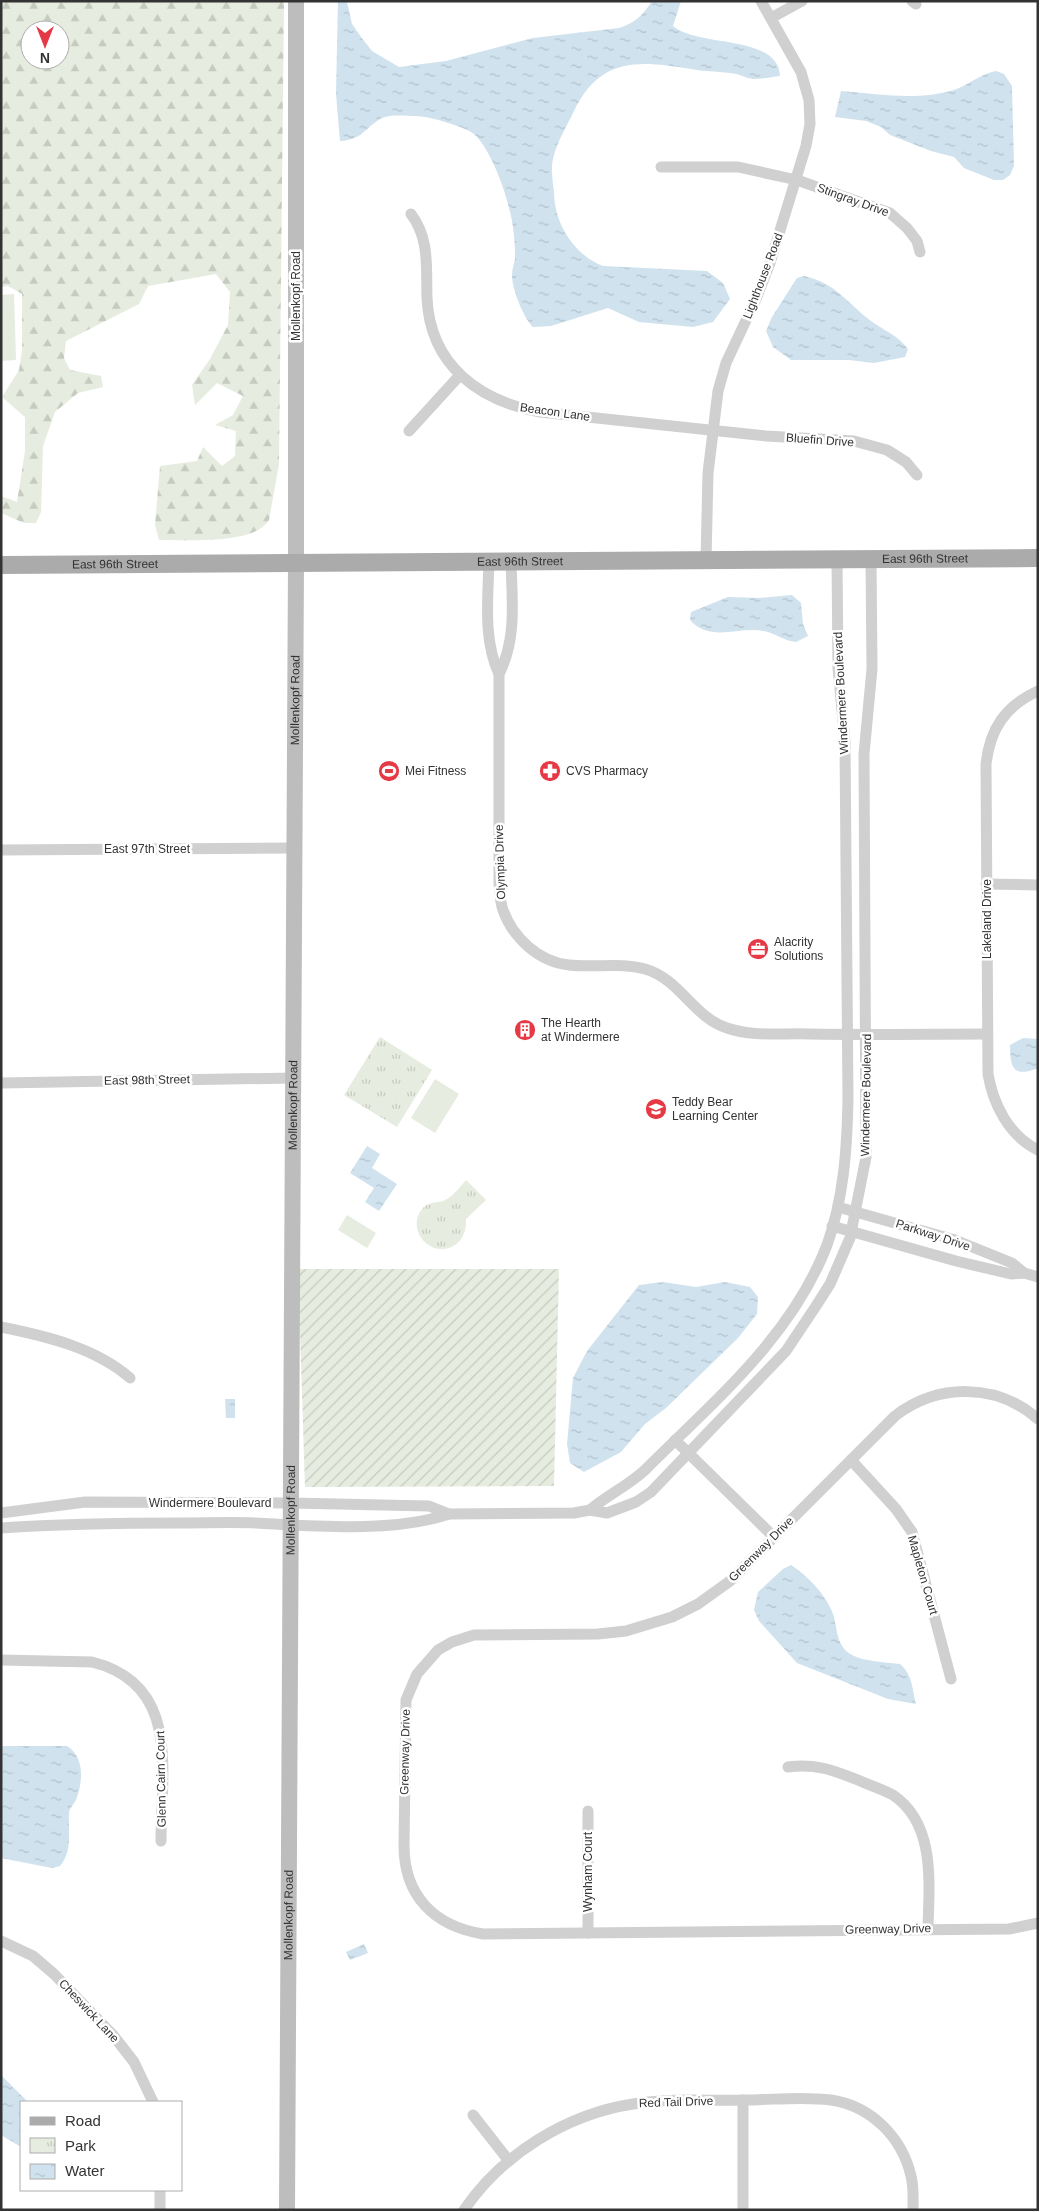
<svg xmlns="http://www.w3.org/2000/svg" width="1039" height="2211" font-family="Helvetica,sans-serif">
	<defs>
		<pattern id="forest-firs" width="22" height="20" patternUnits="userSpaceOnUse" patternTransform="scale(1.25)"><rect width="22" height="20" fill="#e6ecdf"/><path d="M5 1l3.5 6h-7zM16 11l3.5 6h-7z" fill="#c6cbc0"/></pattern>
		<pattern id="park-tufts" width="24" height="20" patternUnits="userSpaceOnUse" patternTransform="scale(1.25)"><rect width="24" height="20" fill="#e6ecdf"/><path d="M3 7l-1-3M5 7V3M7 7l1-3M15 17l-1-3M17 17v-4M19 17l1-3" fill="none" stroke="#c6cbc0"/></pattern>
		<pattern id="garden-furrows" width="10" height="10" patternUnits="userSpaceOnUse" patternTransform="scale(1.25)"><rect width="10" height="10" fill="#e6ecdf"/><path d="M-1 1l2-2M0 10L10 0M9 11l2-2" fill="none" stroke="#c6cbc0"/></pattern>
		<pattern id="water-ripples" width="26" height="14" patternUnits="userSpaceOnUse" patternTransform="scale(1.25)"><rect width="26" height="14" fill="#cfe2ee"/><path d="M2 4q2-2 4 0t4 0M15 11q2-2 4 0t4 0" fill="none" stroke="#b2c2cd"/></pattern>
	</defs>
	<rect width="100%" height="100%" fill="#fff"/>
	<!-- grass -->
	<g fill="#e6ecdf">
		<polygon points="14,294 16,360 1,361 1,295"/>
		<polygon points="435,1079 459,1094 435,1133 411,1118"/>
		<polygon points="347,1215 376,1233 367,1248 338,1230"/>
	</g>
	<!-- forest -->
	<path fill="url(#forest-firs)" fill-rule="evenodd" d="M1,1h283l-5,463 -10,56c-16,26 -82,19 -110,20l-4,-15 5,-59 37,-5 6,-14 19,19 13,-10 1,-25 -21,-6 18,-10 10,-19 -26,-13 -22,22 -3,-20 18,-26 18,-34 2,-33 -14,-18 -68,12 -9,18 -73,37 -2,17 6,12 31,6 2,11 -25,6 -23,19 -12,34 -2,66 -5,11h-12l-23,-10v-17l16,6 8,-51v-34l-23,-20 17,-27 3,-19v-57l-14,-8 -7,1zM30,30h30v30h-30z"/>
	<!-- park -->
	<g fill="url(#park-tufts)">
		<polygon points="380,1037 432,1070 397,1127 344,1095"/>
		<path d="M466,1180l20,20 -20,19c1,15 -7,29 -23,30 -21,1 -35,-25 -20,-41 7,-8 17,-4 24,-9 7,-4 14,-13 19,-19z"/>
	</g>
	<!-- garden -->
	<polygon fill="url(#garden-furrows)" points="298,1269 559,1269 554,1486 305,1487"/>
	<!-- water -->
	<g fill="url(#water-ripples)">
		<path d="M338,1l9,1 5,22 9,13 11,14 27,16 47,-6 87,-23 86,-10c16,-5 24,-13 33,-27h29l-8,25c26,22 105,8 107,50 -8,1 -17,3 -26,3 -6,0 -12,-4 -18,-5 -15,-3 -30,-2 -45,-5 -54,-9 -92,-12 -118,44 -8,17 -21,37 -21,56 0,8 1,16 2,23 0,31 20,63 49,74l104,5 16,12 7,16 -17,23 -20,5 -54,-5 -31,-14 -57,18 -18,1c-10,-10 -21,-38 -21,-52 0,-5 2,-11 3,-16 0,-7 0,-15 -1,-22 -1,-27 -20,-85 -40,-103 -8,-7 -46,-18 -58,-18 -9,0 -25,-2 -34,2 -17,9 -19,22 -42,23l-4,-47z"/>
		<path d="M996,71l8,3 8,12 2,80 -4,9 -7,5h-9l-30,-12 -10,-11 -23,-6 -41,-16 -9,-8 -15,-6 -31,-4 6,-26c37,3 77,10 113,-1 15,-5 26,-16 42,-19z"/>
		<path d="M804,276c32,7 43,27 67,45 12,9 28,15 37,28l-3,8 -31,6 -25,-3h-58l-18,-13 -7,-16 6,-14 25,-39z"/>
		<path d="M792,595l9,8 2,21 5,12 -12,6c-12,-1 -21,-9 -32,-11 -26,-5 -53,12 -74,-11l1,-8 37,-15 31,1z"/>
		<path d="M1023,1038l15,1v29c-25,10 -28,0 -28,-23z"/>
		<polygon points="367,1146 380,1154 372,1168 397,1184 379,1211 365,1202 374,1188 350,1173"/>
		<polygon points="663,1282 696,1287 725,1282 750,1287 758,1297 757,1314 738,1338 666,1408 645,1424 621,1452 584,1472 570,1463 567,1444 573,1378 587,1351 639,1285"/>
		<polygon points="225,1399 235,1399 235,1418 226,1418"/>
		<path d="M791,1565c16,10 36,31 42,49 4,12 3,26 12,36 12,12 40,12 55,14 13,11 12,25 16,40l-28,-5 -91,-36 -38,-42 -5,-11 4,-18 25,-23z"/>
		<path d="M1,1746h66c18,11 16,36 9,54 -2,4 -7,9 -7,13 -1,18 4,38 -9,53l-8,2 -51,-10z"/>
		<polygon points="364,1944 368,1953 350,1960 346,1952"/>
		<polygon points="1,2075 28,2102 21,2102 21,2147 1,2135"/>
	</g>
	<g fill="none" stroke-linecap="round" stroke-linejoin="round">
		<!-- street -->
		<g stroke="#d0d0d0" stroke-width="11">
			<polyline points="912,1 916,4"/>
			<polyline points="771,18 802,1"/>
			<polyline points="661,167 738,167 797,180 890,213 907,228 917,241 920,252"/>
			<path d="M411,214c19,25 15,54 16,84 3,67 52,103 113,114l226,24 88,5 33,9 19,12 11,13"/>
			<polyline points="409,431 460,375"/>
			<polyline points="706,560 708,473 718,391 726,363 756,299 770,263 806,146 810,124 809,100 801,72 761,1"/>
			<path d="M489,561c-1,38 -6,79 10,113"/>
			<path d="M511,561c1,39 6,78 -12,113v210c1,9 1,18 4,26 10,28 36,52 66,55 25,3 52,-3 76,4 35,10 48,48 82,59 25,9 55,5 82,6 59,1 119,0 178,0"/>
			<path d="M1038,691c-33,15 -48,38 -52,73l2,310c5,30 21,62 50,76"/>
			<polyline points="1,850 293,848"/>
			<polyline points="986,884 1038,885"/>
			<polyline points="1,1083 292,1078"/>
			<polyline points="838,1207 955,1240 1012,1263 1024,1273"/>
			<polyline points="832,1226 956,1261 1011,1274 1024,1273 1038,1277"/>
			<path d="M1,1327c45,9 95,21 129,51"/>
			<path d="M1038,1419c-41,-36 -100,-36 -143,-3l-165,165 -32,23 -26,13 -46,14 -28,3 -124,1 -22,7 -14,8 -21,24 -11,26 -2,145c0,51 30,81 79,89l526,-5 29,-6"/>
			<polyline points="675,1440 774,1537"/>
			<polyline points="851,1460 896,1509 912,1532 951,1679"/>
			<path d="M590,1510c17,-15 38,-24 55,-40 68,-68 147,-133 182,-225 17,-47 20,-97 21,-146l-3,-357 -7,-74 -1,-109"/>
			<polyline points="1,1513 85,1502 291,1503 429,1506 449,1514"/>
			<path d="M1,1528c60,-4 119,-5 179,-5 25,0 51,-1 76,0 58,3 137,10 193,-9l125,-1 16,-3 17,3 29,-11 15,-10 135,-141 30,-45 14,-22 20,-46 16,-81 -2,-403 8,-85 -1,-110"/>
			<path d="M1,1660l91,2c89,22 69,109 69,179"/>
			<path d="M788,1767c26,-4 45,3 70,13 11,5 24,9 35,15 43,29 36,88 35,134"/>
			<polyline points="588,1811 588,1933"/>
			<polyline points="1,1941 33,1956 54,1974 113,2035 134,2062 153,2102"/>
			<polyline points="743,2100 743,2210"/>
			<polyline points="473,2115 509,2161"/>
			<polyline points="160,2210 160,2190"/>
			<path d="M464,2210c38,-56 103,-96 169,-106 36,-6 74,-3 111,-4 28,0 59,-4 87,0 40,6 71,37 80,76 3,11 2,23 2,34"/>
		</g>
		<!-- secondary -->
		<path stroke="#bdbdbd" stroke-width="16" id="s1" d="M287,2210l9,-1647v-562"/>
		<!-- primary -->
		<path stroke="#ababab" stroke-width="18" id="s2" d="M1,565l1037,-7"/>
	</g>
	<!-- icons -->
	<defs>
		<g id="stadium-disc" transform="scale(1.125)"><circle r="9.5" fill="#e63946" stroke="#fff"/><path d="M0-5a6.5 5 0 1 0 0 10a6.5 5 0 1 0 0-10ZM-3.5-1.8h7v3.6h-7Z" fill="#fff"/></g>
		<g id="pharmacy-disc" transform="scale(1.125)"><circle r="9.5" fill="#e63946" stroke="#fff"/><path d="M-2-6h4v4h4v4h-4v4h-4v-4h-4v-4h4Z" fill="#fff"/></g>
		<g id="office-disc" transform="scale(1.125)"><circle r="9.5" fill="#e63946" stroke="#fff"/><path d="M-6-3h4V-5.5h4V-3h4V5H-6ZM-1-4.5V-3h2v-1.5ZM-6 0V1H6V0Z" fill="#fff"/></g>
		<g id="building-disc" transform="scale(1.125)"><circle r="9.5" fill="#e63946" stroke="#fff"/><path d="M-4-6H4V6H1V3H-1V6H-4ZM-2.5-4.3h1.7v1.8h-1.7ZM.8-4.3h1.7v1.8H.8ZM-2.5-1h1.7V.8h-1.7ZM.8-1h1.7V.8H.8Z" fill="#fff"/></g>
		<g id="school-disc" transform="scale(1.125)"><circle r="9.5" fill="#e63946" stroke="#fff"/><path d="M0-5L7-2L0 1L-7-2ZM-4 1L0 2.5L4 1V4Q0 6-4 4Z" fill="#fff"/></g>
	</defs>
	<g fill-rule="evenodd">
		<use href="#stadium-disc" x="389" y="771"/>
		<use href="#pharmacy-disc" x="550" y="771"/>
		<use href="#office-disc" x="758" y="949"/>
		<use href="#building-disc" x="525" y="1030"/>
		<use href="#school-disc" x="656" y="1109"/>
	</g>
	<g text-anchor="middle" stroke-width="5" stroke-linejoin="round" paint-order="stroke">
		<!-- street labels -->
		<g font-size="12" fill="#333" stroke="#fff">
			<text transform="translate(853 200) rotate(20)" y="4">Stingray Drive</text>
			<text transform="translate(763 276) rotate(-69)" y="4">Lighthouse Road</text>
			<text transform="translate(296 296) rotate(-90)" y="4">Mollenkopf Road</text>
			<text transform="translate(555 412) rotate(8)" y="4">Beacon Lane</text>
			<text transform="translate(820 440) rotate(4)" y="4">Bluefin Drive</text>
			<text dy="4" stroke="none"><textPath href="#s2" startOffset="924">East 96th Street</textPath></text>
			<text dy="4" stroke="none"><textPath href="#s2" startOffset="519">East 96th Street</textPath></text>
			<text dy="4" stroke="none"><textPath href="#s2" startOffset="114">East 96th Street</textPath></text>
			<text transform="translate(841 693) rotate(-93)" y="4">Windermere Boulevard</text>
			<text dy="4" stroke="none"><textPath href="#s1" startOffset="1510">Mollenkopf Road</textPath></text>
			<text x="147" y="853">East 97th Street</text>
			<text transform="translate(500 862) rotate(-92)" y="4">Olympia Drive</text>
			<text transform="translate(987 919) rotate(-90)" y="4">Lakeland Drive</text>
			<text transform="translate(147 1080) rotate(-1)" y="4">East 98th Street</text>
			<text transform="translate(866 1095) rotate(-89)" y="4">Windermere Boulevard</text>
			<text dy="4" stroke="none"><textPath href="#s1" startOffset="1105">Mollenkopf Road</textPath></text>
			<text transform="translate(933 1235) rotate(18)" y="4">Parkway Drive</text>
			<text x="210" y="1507">Windermere Boulevard</text>
			<text dy="4" stroke="none"><textPath href="#s1" startOffset="700">Mollenkopf Road</textPath></text>
			<text transform="translate(761 1549) rotate(-45)" y="4">Greenway Drive</text>
			<text transform="translate(923 1575) rotate(74)" y="4">Mapleton Court</text>
			<text transform="translate(405 1752) rotate(-89)" y="4">Greenway Drive</text>
			<text transform="translate(161 1779) rotate(-91)" y="4">Glenn Cairn Court</text>
			<text transform="translate(588 1872) rotate(-90)" y="4">Wynham Court</text>
			<text dy="4" stroke="none"><textPath href="#s1" startOffset="295">Mollenkopf Road</textPath></text>
			<text transform="translate(888 1929) rotate(-1)" y="4">Greenway Drive</text>
			<text transform="translate(89 2011) rotate(47)" y="4">Cheswick Lane</text>
			<text transform="translate(676 2102) rotate(-2)" y="4">Red Tail Drive</text>
		</g>
		<!-- poi labels -->
		<g font-size="12" fill="#333" stroke="#fff" text-anchor="start">
			<text x="405" y="775">Mei Fitness</text>
			<text x="566" y="775">CVS Pharmacy</text>
			<text x="774" y="946">Alacrity<tspan x="774" dy="14">Solutions</tspan></text>
			<text x="541" y="1027">The Hearth<tspan x="541" dy="14">at Windermere</tspan></text>
			<text x="672" y="1106">Teddy Bear<tspan x="672" dy="14">Learning Center</tspan></text>
		</g>
	</g>
	<!-- border -->
	<rect width="1039" height="2211" fill="none" stroke="#333333" stroke-width="5"/>
	<!-- legend -->
	<rect x="20" y="2101" width="162" height="90" fill="#ffffff" stroke="#adadad"/>
	<rect x="30" y="2117" width="25" height="8" fill="#ababab" stroke="#adadad"/>
	<text x="65" y="2126" font-size="15" fill="#333333">Road</text>
	<rect x="30" y="2138" width="25" height="15" fill="url(#park-tufts)" stroke="#adadad"/>
	<text x="65" y="2151" font-size="15" fill="#333333">Park</text>
	<rect x="30" y="2164" width="25" height="15" fill="url(#water-ripples)" stroke="#adadad"/>
	<text x="65" y="2176" font-size="15" fill="#333333">Water</text>
	<!-- north arrow -->
	<g transform="translate(45 45) rotate(180)"><circle r="24" fill="#ffffff" stroke="#adadad"/>
	<path d="M0-4L9 19L0 12L-9 19Z" fill="#e63946"/>
	<text y="-8" font-size="14" font-weight="bold" text-anchor="middle" fill="#333333">N</text>
	</g>
</svg>
